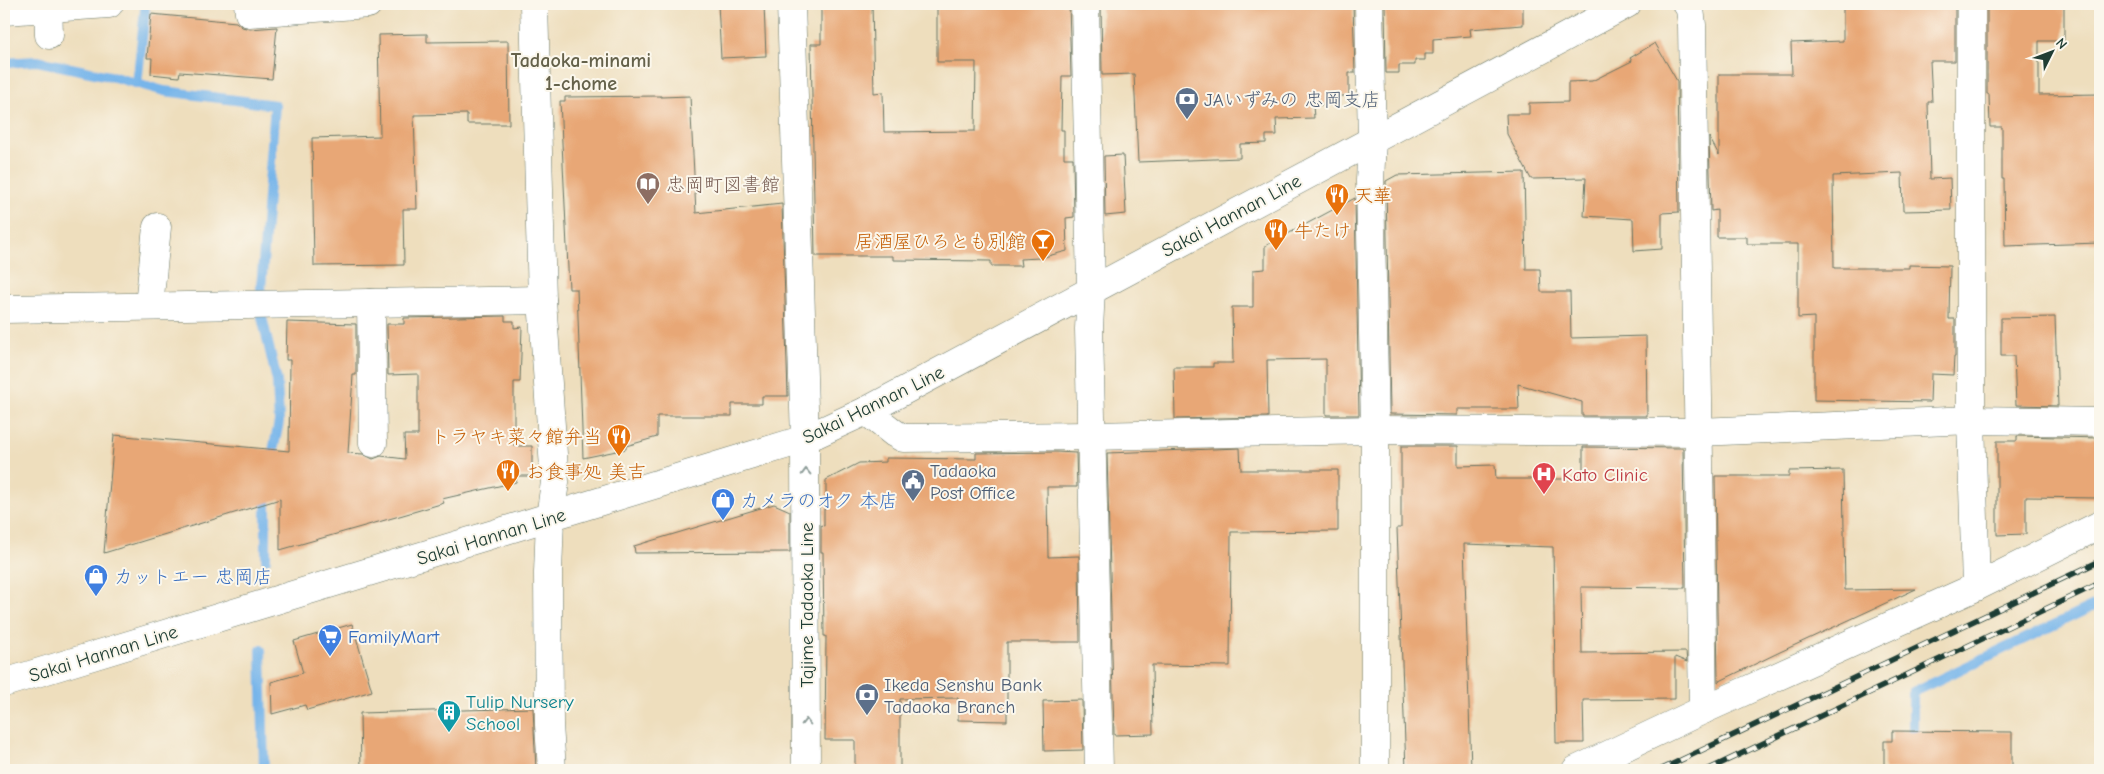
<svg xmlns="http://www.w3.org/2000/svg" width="2104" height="774" font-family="'Comic Neue','Klee One',sans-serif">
	<rect width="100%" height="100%" fill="#fbf7ec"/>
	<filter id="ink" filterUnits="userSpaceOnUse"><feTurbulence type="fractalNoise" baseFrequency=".02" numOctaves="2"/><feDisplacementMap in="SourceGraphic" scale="10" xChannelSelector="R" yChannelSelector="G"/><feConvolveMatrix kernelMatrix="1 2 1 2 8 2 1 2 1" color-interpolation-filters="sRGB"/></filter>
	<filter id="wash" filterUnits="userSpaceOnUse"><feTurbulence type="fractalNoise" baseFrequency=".0096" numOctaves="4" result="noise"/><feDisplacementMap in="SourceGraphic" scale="20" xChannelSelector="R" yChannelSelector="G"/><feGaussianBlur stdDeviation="1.12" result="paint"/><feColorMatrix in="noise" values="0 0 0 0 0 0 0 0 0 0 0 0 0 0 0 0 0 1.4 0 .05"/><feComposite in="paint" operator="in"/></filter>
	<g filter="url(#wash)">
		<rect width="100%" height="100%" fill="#eedebd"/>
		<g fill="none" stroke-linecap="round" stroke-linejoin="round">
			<!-- stream -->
			<g stroke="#77b5ea" stroke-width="10">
				<polyline points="4,63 37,61 114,77 164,91 275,105 261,289"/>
				<polyline points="137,84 145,10"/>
				<polyline points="261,313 277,381 279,422 271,461"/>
				<polyline points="266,559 266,490"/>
				<polyline points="261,650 264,770"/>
				<polyline points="1913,770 1913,692 2100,603"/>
			</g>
		</g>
		<g id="blocks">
			<!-- building -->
			<g fill="#e8a776">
				<polygon points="718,4 764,4 766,56 721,58"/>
				<polygon points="821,4 872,4 874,93 883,92 884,132 975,131 976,62 937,62 937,4 1069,4 1071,76 1062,76 1061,130 1064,130 1064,158 1073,158 1074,217 1066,218 1067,251 1040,258 1020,259 1021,266 991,266 991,261 893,260 893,256 815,256 811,44 821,44"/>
				<polygon points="1101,4 1353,4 1355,73 1349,73 1349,96 1336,96 1336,105 1313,105 1314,118 1276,119 1277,135 1266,135 1266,143 1240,144 1240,158 1138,162 1134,74 1102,75"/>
				<polygon points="1385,4 1523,4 1523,25 1470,29 1471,36 1433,39 1433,54 1425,54 1425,60 1415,60 1415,65 1399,65 1399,73 1386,73"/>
				<polygon points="1843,4 1955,4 1955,61 1930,61 1932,102 1928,102 1930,179 1950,178 1951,210 1903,211 1902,173 1833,176 1834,268 1909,268 1909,265 1950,266 1949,319 1955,319 1955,357 1954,357 1953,375 1931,374 1930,402 1814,400 1814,317 1798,318 1798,244 1747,244 1747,237 1717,237 1717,210 1711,211 1709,137 1719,155 1719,74 1792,74 1791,43 1843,41"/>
				<polygon points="1987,4 2064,4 2064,41 2039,41 2039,95 2100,94 2100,243 2005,246 2004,179 2002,179 2002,127 1990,127 1989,94 1987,94"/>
				<polygon points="151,14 236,22 242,27 250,29 277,27 272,79 180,72 179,77 151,74 152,58 147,58"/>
				<polygon points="427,34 427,42 508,41 509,124 467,124 467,114 414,115 417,209 403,209 404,265 314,266 312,138 380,136 378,35"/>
				<polygon points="1655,43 1677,81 1679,212 1662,213 1662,249 1634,251 1633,219 1584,216 1586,178 1531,179 1507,134 1506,114 1529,114 1529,103 1568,102 1568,82 1592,81 1632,61 1630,58"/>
				<polygon points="661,96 661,97 690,96 696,213 782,204 788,396 762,396 762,404 732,404 732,416 657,416 657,437 626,446 626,449 583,458 577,289 569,289 560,101 565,101 565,97"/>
				<polygon points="1123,155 1126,214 1105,216 1104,156"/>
				<polygon points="1524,172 1526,269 1540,269 1541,292 1570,292 1571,338 1646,336 1647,416 1582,416 1582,402 1518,384 1519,409 1457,409 1457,415 1390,414 1386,181 1397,175"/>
				<polygon points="1355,198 1359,415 1326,415 1326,359 1267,360 1268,417 1175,419 1174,367 1213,367 1213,363 1233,363 1232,307 1253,307 1253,270 1265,269 1265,246"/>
				<polygon points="505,316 505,321 514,321 514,328 522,327 520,382 514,382 514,446 532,446 532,476 517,476 516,482 442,499 444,503 403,515 280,550 280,499 104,553 114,435 289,451 290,360 286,360 287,322 356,324 356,375 353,375 348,453 363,454 373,459 381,456 405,459 404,435 418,435 418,374 388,375 387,324 404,324 404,318"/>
				<polygon points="2055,317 2058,406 2016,405 2014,356 2001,356 2001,318"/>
				<polygon points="2017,436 2100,438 2100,494 2098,494 2098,498 2026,497 2026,534 1997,535 1997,441 2017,441"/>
				<polygon points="1401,446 1458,446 1458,466 1495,465 1496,479 1583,479 1583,447 1683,448 1685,588 1581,587 1582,653 1686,652 1687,662 1675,657 1675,699 1583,700 1584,743 1556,743 1553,547 1464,544 1471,770 1406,770 1397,528 1401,528"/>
				<polygon points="1240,448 1241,470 1338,470 1338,531 1231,532 1230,666 1152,665 1153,734 1114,735 1107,453"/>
				<polygon points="1056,452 1076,453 1077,487 1047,487 1048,557 1079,556 1080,642 1007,642 1007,721 958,720 958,698 900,699 900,770 855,770 855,740 825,740 826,636 824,636 823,552 821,552 821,525 824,526 824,509 826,509 826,480 859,463 886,462 886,458 976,459 976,453"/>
				<polygon points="1843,470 1845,590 1916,589 1780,652 1718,682 1715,476 1789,476 1789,471"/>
				<polygon points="774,504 790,511 790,552 635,553 634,546"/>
				<polygon points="352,624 372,691 307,710 305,705 272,714 271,682 303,673 294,641"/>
				<polygon points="1082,700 1083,750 1044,751 1043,701"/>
				<polygon points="533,708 536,770 361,770 360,713"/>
				<polygon points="1892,731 2012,732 2012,770 1884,770 1884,741 1892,741"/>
			</g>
		</g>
	</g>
	<g filter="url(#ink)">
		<use href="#blocks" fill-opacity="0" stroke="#677564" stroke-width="1"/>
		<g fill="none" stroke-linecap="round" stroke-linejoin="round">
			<!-- minor casing -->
			<g stroke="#677564" stroke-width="29">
				<g id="minor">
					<polyline points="48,4 49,35"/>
					<polyline points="248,4 249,13 368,4"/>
					<polyline points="534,4 542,300 555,482 550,518 548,573 549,725 552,770"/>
					<polyline points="791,4 805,439"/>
					<polyline points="1085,4 1091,289 1089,329 1099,770"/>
					<polyline points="1369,4 1372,140 1370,181 1375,430 1375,770"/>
					<polyline points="1687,4 1690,9 1692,25 1703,710"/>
					<polyline points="1971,4 1971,420 1976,587"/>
					<polyline points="4,11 109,4"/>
					<polyline points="371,303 373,443"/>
					<polyline points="149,306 157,227"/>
					<polyline points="4,309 542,300"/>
					<polyline points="866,411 894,433 903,438 1092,436 1375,430 1699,432 1971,420 2100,422"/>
					<polyline points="1576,770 1703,710 1976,587 2100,525"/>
				</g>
			</g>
			<!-- secondary casing -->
			<g stroke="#677564" stroke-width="29">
				<g id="secondary">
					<polyline points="805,439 806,770"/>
					<polyline points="4,683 805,439 866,411 1627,4"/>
				</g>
			</g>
			<!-- minor -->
			<use href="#minor" stroke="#fff" stroke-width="28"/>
			<!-- secondary -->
			<use href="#secondary" stroke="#fff" stroke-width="28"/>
			<!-- rail casing -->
			<g stroke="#1f3d34" stroke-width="5.5">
				<g id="rail">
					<polyline points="1660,770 2100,561"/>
					<polyline points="1707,770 2100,583"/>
				</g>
			</g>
			<!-- rail -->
			<use href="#rail" stroke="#fbf7ec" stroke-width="4" stroke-dasharray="11" stroke-linecap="butt"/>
		</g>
		<!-- one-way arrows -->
		<defs><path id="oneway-chevron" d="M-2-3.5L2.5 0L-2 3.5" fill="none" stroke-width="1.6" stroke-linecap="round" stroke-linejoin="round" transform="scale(1.25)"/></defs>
		<g stroke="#8f9e9a">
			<use href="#oneway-chevron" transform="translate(806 472) rotate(-91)"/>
			<use href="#oneway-chevron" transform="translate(806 722) rotate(-90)"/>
		</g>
	</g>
	<!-- icons -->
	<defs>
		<g id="bank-pin" transform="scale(1.25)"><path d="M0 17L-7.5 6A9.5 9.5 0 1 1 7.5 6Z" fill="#5c6f8a" stroke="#fbf7ec"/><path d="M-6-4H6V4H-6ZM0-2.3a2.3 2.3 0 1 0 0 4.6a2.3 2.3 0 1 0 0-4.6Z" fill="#fff"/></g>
		<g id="library-pin" transform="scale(1.25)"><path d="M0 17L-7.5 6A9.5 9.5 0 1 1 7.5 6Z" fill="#8d6e63" stroke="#fbf7ec"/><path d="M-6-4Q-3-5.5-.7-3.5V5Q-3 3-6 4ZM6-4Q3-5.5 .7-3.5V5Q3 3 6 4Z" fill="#fff"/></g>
		<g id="restaurant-pin" transform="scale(1.25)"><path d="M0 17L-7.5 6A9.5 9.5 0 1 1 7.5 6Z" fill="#e8710a" stroke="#fbf7ec"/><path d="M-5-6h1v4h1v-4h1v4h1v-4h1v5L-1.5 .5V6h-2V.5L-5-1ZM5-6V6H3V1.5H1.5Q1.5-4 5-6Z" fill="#fff"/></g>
		<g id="bar-pin" transform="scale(1.25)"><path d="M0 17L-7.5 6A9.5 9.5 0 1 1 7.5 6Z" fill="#e8710a" stroke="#fbf7ec"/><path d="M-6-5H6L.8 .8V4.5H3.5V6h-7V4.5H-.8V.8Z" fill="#fff"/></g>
		<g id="hospital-pin" transform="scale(1.25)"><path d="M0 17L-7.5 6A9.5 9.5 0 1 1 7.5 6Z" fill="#e0444e" stroke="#fbf7ec"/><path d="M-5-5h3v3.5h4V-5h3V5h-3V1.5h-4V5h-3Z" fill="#fff"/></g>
		<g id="civic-pin" transform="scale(1.25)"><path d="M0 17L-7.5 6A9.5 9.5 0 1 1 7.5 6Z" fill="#5c6f8a" stroke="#fbf7ec"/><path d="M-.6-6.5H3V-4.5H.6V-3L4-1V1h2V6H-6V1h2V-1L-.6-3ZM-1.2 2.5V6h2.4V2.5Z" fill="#fff"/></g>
		<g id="shop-pin" transform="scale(1.25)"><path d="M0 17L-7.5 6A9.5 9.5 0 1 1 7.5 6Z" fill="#3f7fe0" stroke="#fbf7ec"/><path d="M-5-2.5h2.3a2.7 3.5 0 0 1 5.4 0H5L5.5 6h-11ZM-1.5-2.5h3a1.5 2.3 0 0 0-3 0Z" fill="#fff"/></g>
		<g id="supermarket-pin" transform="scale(1.25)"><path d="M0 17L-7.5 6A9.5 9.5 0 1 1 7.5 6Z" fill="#3f7fe0" stroke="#fbf7ec"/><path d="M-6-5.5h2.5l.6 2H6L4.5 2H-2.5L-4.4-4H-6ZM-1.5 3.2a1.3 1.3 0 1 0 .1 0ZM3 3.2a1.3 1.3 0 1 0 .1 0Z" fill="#fff"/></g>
		<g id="building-pin" transform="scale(1.25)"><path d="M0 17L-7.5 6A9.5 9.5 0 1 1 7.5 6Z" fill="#0f9aa8" stroke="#fbf7ec"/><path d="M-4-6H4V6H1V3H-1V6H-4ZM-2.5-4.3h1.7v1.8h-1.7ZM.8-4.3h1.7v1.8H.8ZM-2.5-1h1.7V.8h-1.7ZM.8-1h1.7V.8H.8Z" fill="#fff"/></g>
	</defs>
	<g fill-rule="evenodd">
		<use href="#bank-pin" x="1187" y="99"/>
		<use href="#library-pin" x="648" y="184"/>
		<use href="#restaurant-pin" x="1337" y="195"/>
		<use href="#restaurant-pin" x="1276" y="230"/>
		<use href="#bar-pin" x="1043" y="241"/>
		<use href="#restaurant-pin" x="619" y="436"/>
		<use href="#restaurant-pin" x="508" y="471"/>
		<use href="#hospital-pin" x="1544" y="474"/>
		<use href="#civic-pin" x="913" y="481"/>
		<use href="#shop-pin" x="723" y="500"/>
		<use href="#shop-pin" x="96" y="576"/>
		<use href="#supermarket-pin" x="330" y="636"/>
		<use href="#bank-pin" x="867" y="695"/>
		<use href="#building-pin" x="449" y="712"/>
	</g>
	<g text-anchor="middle" stroke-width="4" stroke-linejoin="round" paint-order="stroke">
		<!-- service labels -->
		<g font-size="19" fill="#4e5e75" stroke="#fbf7ec" text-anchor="start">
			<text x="1204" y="106">JAいずみの 忠岡支店</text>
			<text x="930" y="477">Tadaoka<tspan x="930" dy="22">Post Office</tspan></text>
			<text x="884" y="691">Ikeda Senshu Bank<tspan x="884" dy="22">Tadaoka Branch</tspan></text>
		</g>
		<!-- education labels -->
		<g font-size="19" fill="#785e54" stroke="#fbf7ec" text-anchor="start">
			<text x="666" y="191">忠岡町図書館</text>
		</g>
		<!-- food labels -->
		<g font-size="19" fill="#c56008" stroke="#fbf7ec" text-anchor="start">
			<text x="1354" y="202">天華</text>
			<text x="1294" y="237">牛たけ</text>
			<text x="1026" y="248" text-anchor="end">居酒屋ひろとも別館</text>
			<text x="602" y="443" text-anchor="end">トラヤキ菜々館弁当</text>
			<text x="526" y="478">お食事処 美吉</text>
		</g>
		<!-- street labels -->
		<g font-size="19" fill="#1f3d34" stroke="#fbf7ec">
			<text transform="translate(1231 215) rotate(-28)" y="7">Sakai Hannan Line</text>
			<text transform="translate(873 404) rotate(-26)" y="7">Sakai Hannan Line</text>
			<text transform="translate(491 536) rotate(-17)" y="7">Sakai Hannan Line</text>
			<text transform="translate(806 605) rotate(-90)" y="7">Tajime Tadaoka Line</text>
			<text transform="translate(103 653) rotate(-17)" y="7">Sakai Hannan Line</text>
		</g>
		<!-- health labels -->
		<g font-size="19" fill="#be3a42" stroke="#fbf7ec" text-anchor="start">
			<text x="1562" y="481">Kato Clinic</text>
		</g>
		<!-- shop labels -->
		<g font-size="19" fill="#366cbe" stroke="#fbf7ec" text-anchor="start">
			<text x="740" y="507">カメラのオク 本店</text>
			<text x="114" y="583">カットエー 忠岡店</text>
			<text x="348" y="643">FamilyMart</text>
		</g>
		<!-- culture labels -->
		<g font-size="19" fill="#0d838f" stroke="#fbf7ec" text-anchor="start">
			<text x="466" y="708">Tulip Nursery<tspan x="466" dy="22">School</tspan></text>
		</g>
		<!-- neighbourhood labels -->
		<g font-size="20" font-weight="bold" fill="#65624b" stroke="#fbf7ec">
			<text x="581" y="67">Tadaoka-minami<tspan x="581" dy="23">1-chome</tspan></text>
		</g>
	</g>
	<!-- margin -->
	<rect width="2104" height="774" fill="none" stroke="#fbf7ec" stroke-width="20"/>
	<!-- north arrow -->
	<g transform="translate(2052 52) rotate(48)" stroke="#fbf7ec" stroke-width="4" paint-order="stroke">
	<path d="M0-4L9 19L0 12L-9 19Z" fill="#1f3d34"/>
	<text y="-8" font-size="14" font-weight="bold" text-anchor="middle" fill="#1f3d34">N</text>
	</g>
</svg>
